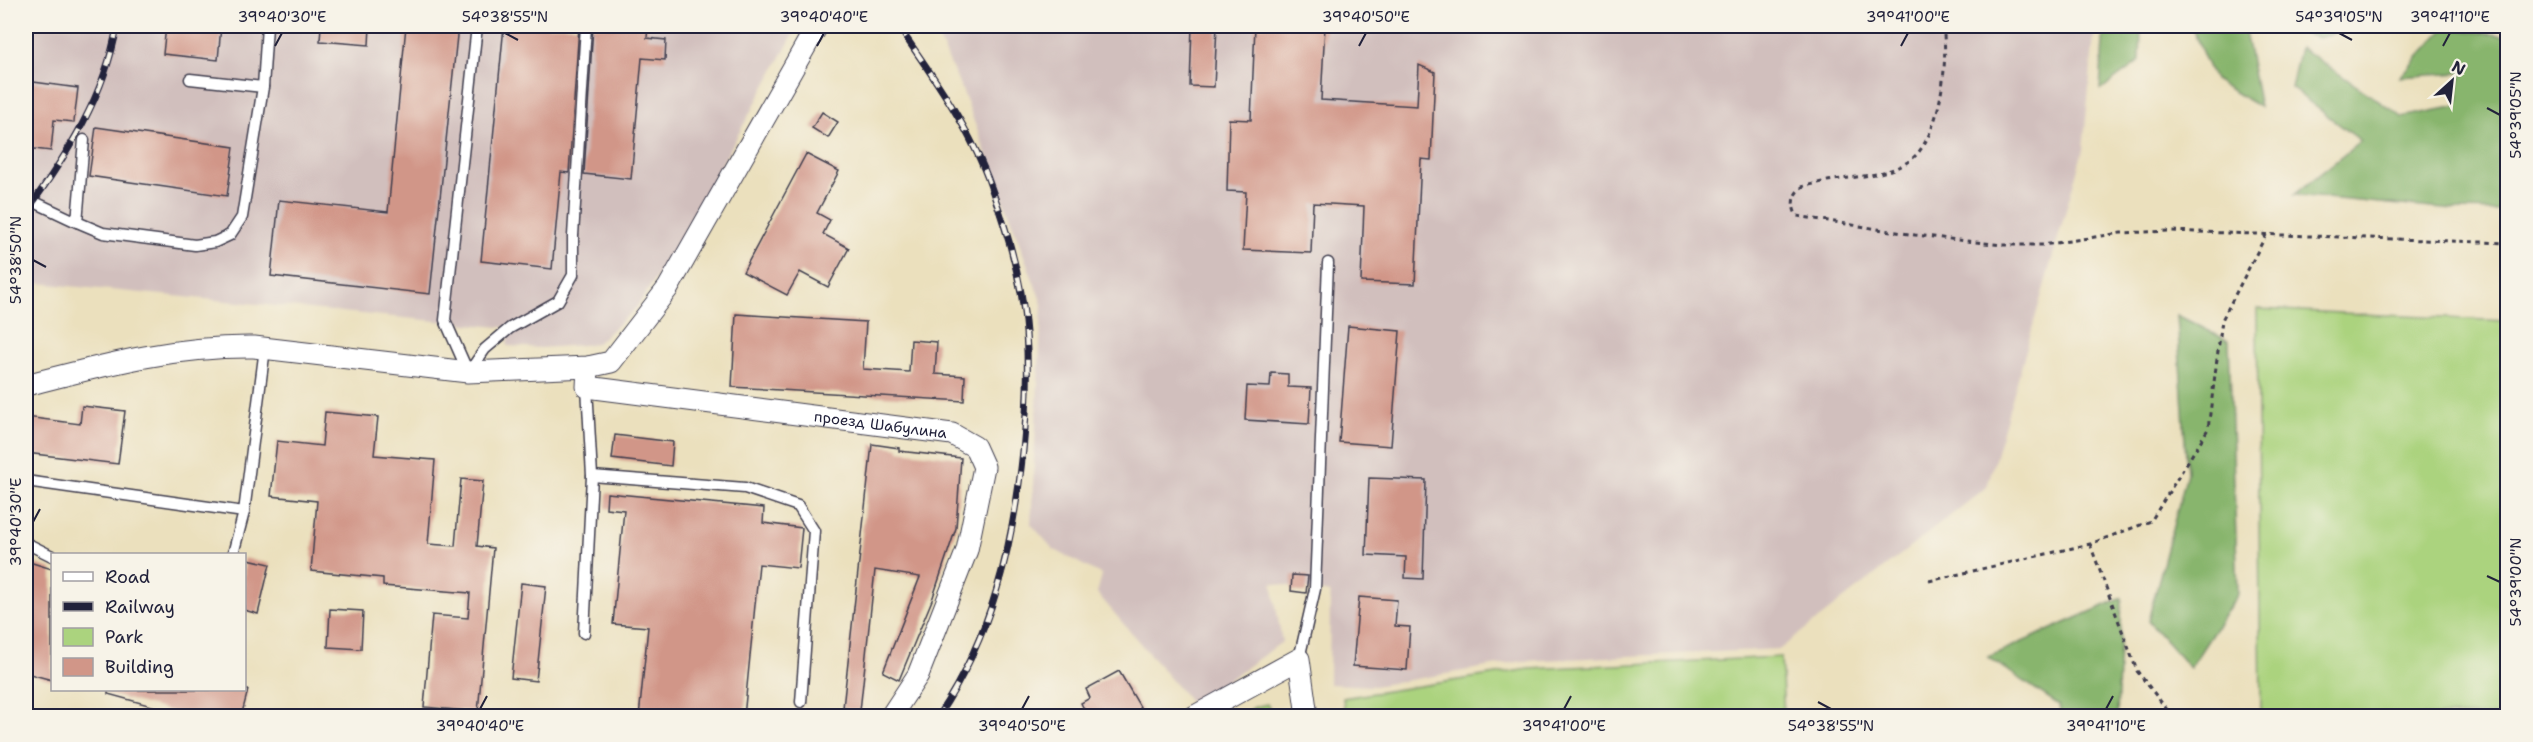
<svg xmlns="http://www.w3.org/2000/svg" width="2533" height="742" font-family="'Shantell Sans',sans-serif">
	<rect width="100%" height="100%" fill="#f7f3e8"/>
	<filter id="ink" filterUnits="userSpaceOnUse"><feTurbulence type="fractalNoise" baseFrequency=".0167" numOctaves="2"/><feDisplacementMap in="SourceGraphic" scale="12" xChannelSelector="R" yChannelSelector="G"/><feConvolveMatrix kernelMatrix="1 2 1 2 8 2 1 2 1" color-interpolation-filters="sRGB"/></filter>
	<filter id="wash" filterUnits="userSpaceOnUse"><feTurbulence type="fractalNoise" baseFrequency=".008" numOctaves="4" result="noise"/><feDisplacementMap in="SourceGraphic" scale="24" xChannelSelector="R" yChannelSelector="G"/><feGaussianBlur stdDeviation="1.35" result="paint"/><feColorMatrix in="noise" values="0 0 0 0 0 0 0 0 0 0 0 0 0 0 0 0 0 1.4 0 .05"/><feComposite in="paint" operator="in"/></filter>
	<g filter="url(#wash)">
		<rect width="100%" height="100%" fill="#ebe0bd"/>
		<!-- industrial -->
		<g fill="#d1bfbd">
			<polygon points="26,26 798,26 679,242 636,308 596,344 541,348 507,346 509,328 26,282"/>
			<polygon points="933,26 2095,26 2083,150 1987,487 1780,649 1522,661 1374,686 1329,684 1330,593 1272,583 1282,642 1193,705 1097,593 1102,575 1053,549 1031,524 1042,304 963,92"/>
		</g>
		<!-- green -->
		<g fill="#abd37e" stroke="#667a5c" stroke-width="1.5">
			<polygon points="2257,309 2507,321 2507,716 2261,716"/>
			<polygon points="1781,657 1784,716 1345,716 1343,698 1529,669"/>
			<polygon points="1267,704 1273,716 1241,716 1255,707"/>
		</g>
		<!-- forest -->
		<g fill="#88b56d" stroke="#556c54" stroke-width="1.5">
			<polygon points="2104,26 2141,26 2140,61 2100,90"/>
			<polygon points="2191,26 2244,26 2260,107 2214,80"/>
			<polygon points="2275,26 2353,26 2319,38"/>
			<polygon points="2445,28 2507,36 2507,211 2454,210 2294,195 2361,141 2291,88 2300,47 2402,117 2457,106 2461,73 2400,77"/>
			<polygon points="2177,315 2229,341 2238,594 2190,668 2148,621 2187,473"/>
			<polygon points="2122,598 2117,716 2061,716 2059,705 1988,657"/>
		</g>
		<g id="blocks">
			<!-- building -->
			<g fill="#d19688">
				<polygon points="166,26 221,26 218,60 163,54"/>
				<polygon points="321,26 370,26 369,45 320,41"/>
				<polygon points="406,26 458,26 430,294 271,276 279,200 388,212"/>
				<polygon points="504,26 579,26 569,173 561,172 552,269 481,261"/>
				<polygon points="593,26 648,26 647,38 666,40 665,60 642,58 631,179 584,174"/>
				<polygon points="1192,26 1217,26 1214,87 1190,86"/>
				<polygon points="1255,26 1325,26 1321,100 1417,106 1419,65 1435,72 1431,160 1421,159 1415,284 1361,282 1364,206 1313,203 1311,253 1243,250 1246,192 1227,191 1229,119 1251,120"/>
				<polygon points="26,81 78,88 74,122 54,120 51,151 26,148"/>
				<polygon points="822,112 838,122 828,138 812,128"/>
				<polygon points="96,127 234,147 227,196 89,176"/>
				<polygon points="806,154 839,171 817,213 830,220 823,234 849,248 828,287 800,272 787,295 743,272"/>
				<polygon points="736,314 866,322 863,369 909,372 911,340 937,342 935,374 965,376 964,401 732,387"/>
				<polygon points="1348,326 1400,331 1391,446 1339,442"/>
				<polygon points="1271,373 1288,374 1288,387 1311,388 1309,424 1245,420 1247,386 1270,387"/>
				<polygon points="82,406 125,411 118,464 26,453 26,417 80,424"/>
				<polygon points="325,412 378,417 374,455 435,460 428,544 455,546 461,479 483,481 477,546 493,548 478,712 424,707 432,615 468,618 470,593 383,586 383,578 311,571 317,501 271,496 277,441 322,446"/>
				<polygon points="615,435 673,442 671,466 612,459"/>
				<polygon points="872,444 899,448 899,451 961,458 956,528 932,600 899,680 883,672 920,577 875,570 860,711 843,708"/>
				<polygon points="1369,478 1426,480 1423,579 1405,578 1406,557 1366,555"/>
				<polygon points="607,493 764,508 763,523 802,528 798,568 759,564 744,717 639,717 648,627 613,624 624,510 606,508"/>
				<polygon points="244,558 270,564 258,614 244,610"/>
				<polygon points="26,561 52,569 52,680 26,673"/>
				<polygon points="1292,575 1308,576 1306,593 1291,591"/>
				<polygon points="521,583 546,586 536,681 511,678"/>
				<polygon points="1359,597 1397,600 1395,626 1410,627 1407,670 1353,666"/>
				<polygon points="330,609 363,611 361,649 328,647"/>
				<polygon points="1119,671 1146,717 1088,717 1081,703 1090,698 1086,689"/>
				<polygon points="108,690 248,690 241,717 192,717 108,694"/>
			</g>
		</g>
	</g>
	<g filter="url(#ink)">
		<use href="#blocks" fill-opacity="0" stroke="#403e4e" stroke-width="1.5"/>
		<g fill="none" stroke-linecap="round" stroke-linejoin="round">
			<!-- lane casing -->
			<g stroke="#403e4e" stroke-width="13">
				<g id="lane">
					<polyline points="263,87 267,26"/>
					<polyline points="26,198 77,222 84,140"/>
					<polyline points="77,222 103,233 195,245 215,242 230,235 242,217 263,87 190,79"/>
					<polyline points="468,372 445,320 477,26"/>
					<polyline points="469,372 485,349 510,328 558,301 573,275 573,236 586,26"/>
					<polyline points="592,476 745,488 798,506 814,531 801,702"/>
					<polyline points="26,481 244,512 265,348"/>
					<polyline points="26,543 52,556"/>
					<polyline points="233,554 244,512"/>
					<polyline points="584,633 592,476 587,387"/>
					<polyline points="1299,659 1315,589 1328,263"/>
				</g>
			</g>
			<!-- street casing -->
			<g stroke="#403e4e" stroke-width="23">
				<g id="street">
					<path id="s1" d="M588,367l-1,20 365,47 23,13 9,20 -17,83 -49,125 -27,41"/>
					<path d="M26,385c78,-20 146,-39 228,-38l214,25 120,-5 23,-5 57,-74 149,-262"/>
					<polyline points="1195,716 1299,659 1307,716"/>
				</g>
			</g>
			<!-- path -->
			<g stroke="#403e4e" stroke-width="3" stroke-dasharray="4.5 4.5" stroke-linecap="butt">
				<path d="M1943,26c5,36 -1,97 -25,127 -24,27 -73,22 -104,31 -4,1 -10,1 -13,4 -9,7 -10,18 -4,28l118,19 87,10h41l78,-12 49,-2 338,12"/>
				<polyline points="2090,544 2137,671 2172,716"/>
				<polyline points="1929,581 2090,544 2151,521 2208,429 2222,320 2267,233"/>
			</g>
			<!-- lane -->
			<use href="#lane" stroke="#fff" stroke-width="10"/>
			<!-- street -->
			<use href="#street" stroke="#fff" stroke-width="21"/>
			<!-- rail casing -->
			<g stroke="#22223b" stroke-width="7">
				<g id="rail">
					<path d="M898,26c35,50 73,103 93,161 17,46 32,97 35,146 3,39 1,78 -3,118 -10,94 -31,185 -85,265"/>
					<path d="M26,212c41,-57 79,-116 91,-186"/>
				</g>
			</g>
			<!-- rail -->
			<use href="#rail" stroke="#f7f3e8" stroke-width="4.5" stroke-dasharray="14" stroke-linecap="butt"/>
		</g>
	</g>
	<!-- ticks -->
	<path fill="none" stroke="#22223b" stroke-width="2" d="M505,33l13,7M2339,33l13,7M275,46l7,-13M817,46l7,-13M1359,46l7,-13M1901,46l7,-13M2443,46l7,-13M2487,108l13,7M33,260l13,7M33,522l7,-13M2487,576l13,6M1818,702l13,7M480,709l7,-13M1022,709l7,-13M1564,709l7,-13M2106,709l7,-13"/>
	<g text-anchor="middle" stroke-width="6" stroke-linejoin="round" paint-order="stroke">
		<!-- street labels -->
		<g font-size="15" fill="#22223b" stroke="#f7f3e8">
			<text dy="5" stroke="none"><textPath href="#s1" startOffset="316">проезд Шабулина</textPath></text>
		</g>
	</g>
	<!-- margin -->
	<rect width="2533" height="742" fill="none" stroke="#f7f3e8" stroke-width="66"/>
	<!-- legend -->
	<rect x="51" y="553" width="195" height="138" fill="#f7f3e8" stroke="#a29fa3" stroke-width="1.5"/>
	<rect x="63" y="572" width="30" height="9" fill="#ffffff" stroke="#a29fa3" stroke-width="1.5"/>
	<text x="105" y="583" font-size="18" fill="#22223b">Road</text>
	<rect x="63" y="602" width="30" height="9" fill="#22223b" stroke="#a29fa3" stroke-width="1.5"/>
	<text x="105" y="613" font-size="18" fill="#22223b">Railway</text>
	<rect x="63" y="628" width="30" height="18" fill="#abd37e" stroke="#a29fa3" stroke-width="1.5"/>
	<text x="105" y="643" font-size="18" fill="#22223b">Park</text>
	<rect x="63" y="658" width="30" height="18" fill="#d19688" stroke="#a29fa3" stroke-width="1.5"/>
	<text x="105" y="673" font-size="18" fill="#22223b">Building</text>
	<!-- north arrow -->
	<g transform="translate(2452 81) rotate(27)" stroke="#f7f3e8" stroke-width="4.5" paint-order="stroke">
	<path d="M0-4.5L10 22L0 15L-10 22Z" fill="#22223b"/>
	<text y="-9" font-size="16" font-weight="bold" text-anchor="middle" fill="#22223b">N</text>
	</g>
	<rect x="33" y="33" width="2467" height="676" fill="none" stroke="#22223b" stroke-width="2"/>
	<g font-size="15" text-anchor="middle" fill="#22223b">
		<text x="282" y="22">39°40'30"E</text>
		<text x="505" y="22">54°38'55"N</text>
		<text x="824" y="22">39°40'40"E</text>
		<text x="1366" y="22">39°40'50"E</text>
		<text x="1908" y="22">39°41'00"E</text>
		<text x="2339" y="22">54°39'05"N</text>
		<text x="2450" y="22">39°41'10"E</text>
		<text transform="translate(2516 115) rotate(-90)" y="5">54°39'05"N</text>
		<text transform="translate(16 260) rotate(-90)" y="5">54°38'50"N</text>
		<text transform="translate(16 522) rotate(-90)" y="5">39°40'30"E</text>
		<text transform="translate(2516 582) rotate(-90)" y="5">54°39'00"N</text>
		<text x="480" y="731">39°40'40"E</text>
		<text x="1022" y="731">39°40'50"E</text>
		<text x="1564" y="731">39°41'00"E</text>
		<text x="1831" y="731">54°38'55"N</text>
		<text x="2106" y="731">39°41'10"E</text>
	</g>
</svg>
